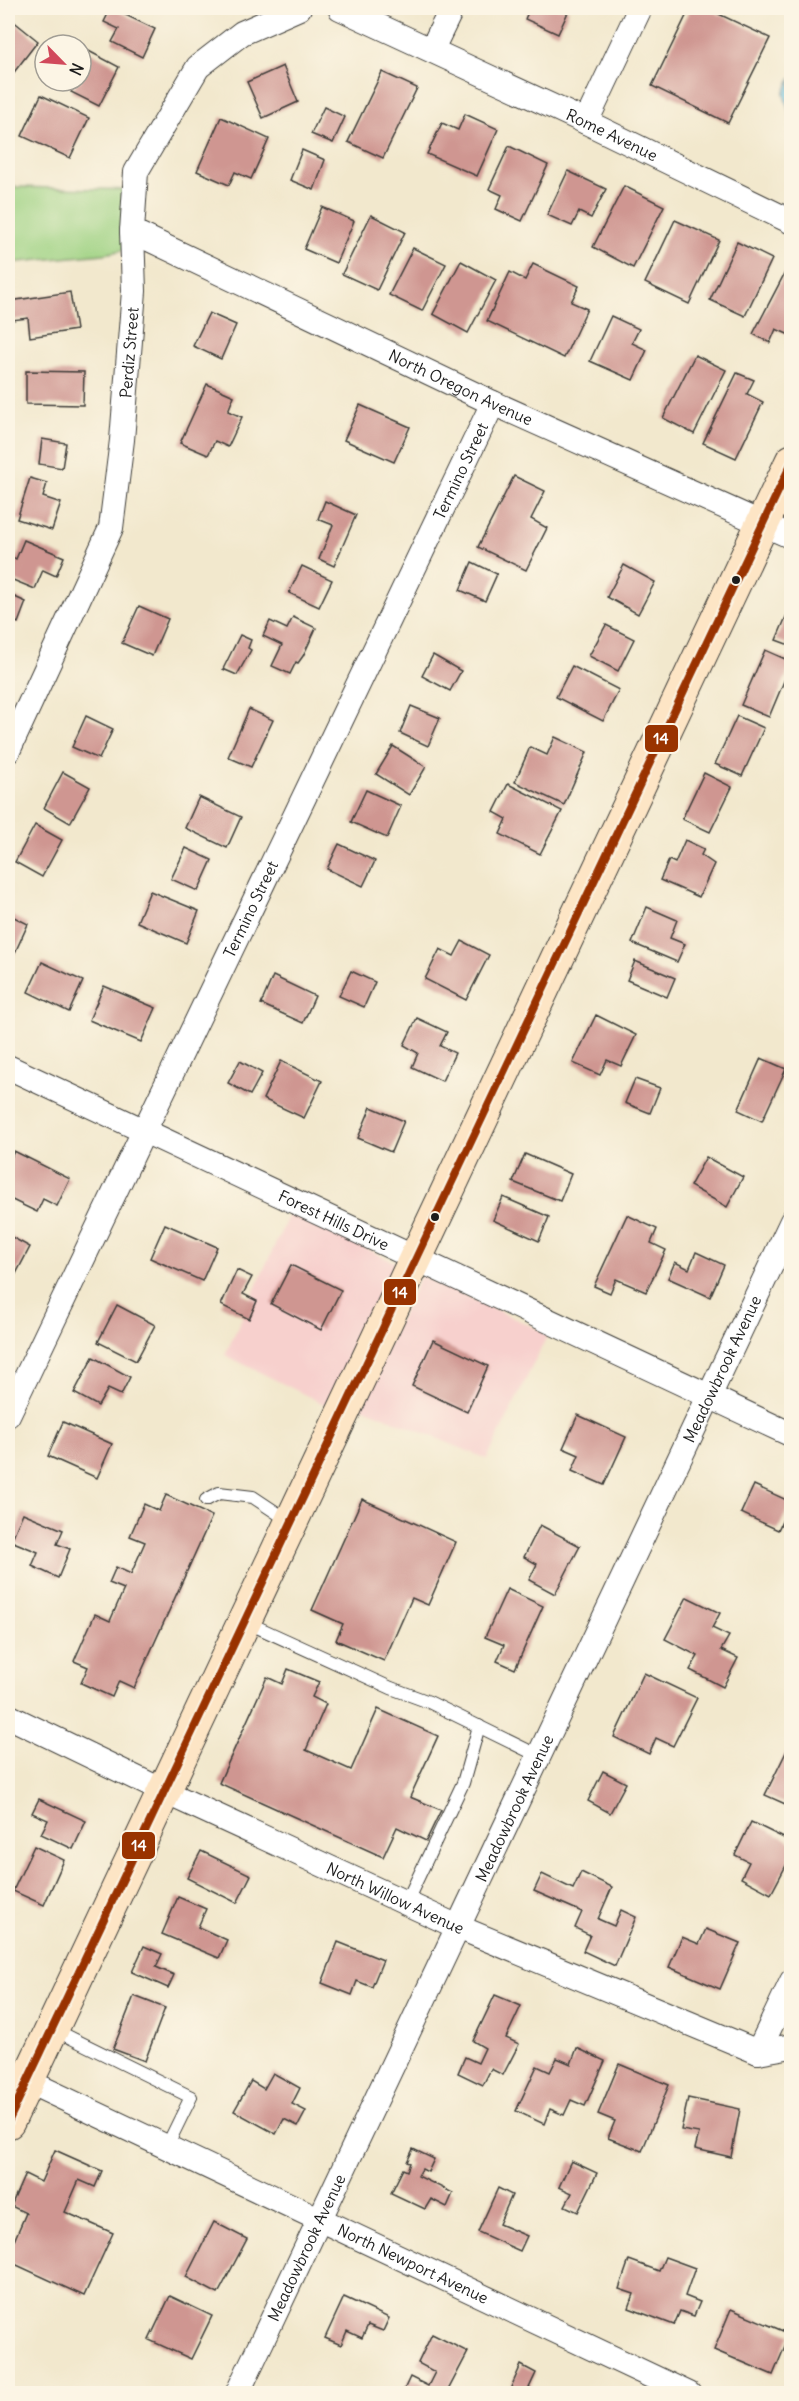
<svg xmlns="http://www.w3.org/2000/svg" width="799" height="2401" font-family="Delius,sans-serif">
	<rect width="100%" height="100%" fill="#fcf5e5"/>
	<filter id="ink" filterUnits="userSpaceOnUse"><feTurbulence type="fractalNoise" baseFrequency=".0167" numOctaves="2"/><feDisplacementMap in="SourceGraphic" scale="12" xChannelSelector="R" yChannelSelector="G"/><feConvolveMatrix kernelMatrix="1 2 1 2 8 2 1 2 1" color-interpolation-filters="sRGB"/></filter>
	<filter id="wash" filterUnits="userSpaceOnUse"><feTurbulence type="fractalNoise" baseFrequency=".008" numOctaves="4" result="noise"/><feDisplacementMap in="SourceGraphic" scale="24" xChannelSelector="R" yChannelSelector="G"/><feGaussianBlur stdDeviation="1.35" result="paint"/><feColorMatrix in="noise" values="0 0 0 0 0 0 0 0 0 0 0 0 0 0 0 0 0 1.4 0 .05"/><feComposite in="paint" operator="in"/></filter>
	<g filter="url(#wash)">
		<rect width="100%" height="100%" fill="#f2e8cd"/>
		<!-- built -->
		<g fill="#f7d0cd">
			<polygon points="290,1212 398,1264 330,1407 225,1355"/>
			<polygon points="421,1275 548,1334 487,1459 359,1406"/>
		</g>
		<!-- green -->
		<polygon fill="#9ed282" stroke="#5d774f" stroke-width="1.5" points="8,184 15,187 135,190 133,248 104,254 8,263"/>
		<!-- water -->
		<polygon fill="#63c0e1" stroke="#406e7e" stroke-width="1.5" points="791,78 791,119 784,94"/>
		<g id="blocks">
			<!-- building -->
			<g fill="#cf9691">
				<polygon points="111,8 155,29 142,57 112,42 119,29 104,22"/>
				<polygon points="530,8 563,8 569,10 558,34 525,19"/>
				<polygon points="690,8 706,8 770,38 728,123 652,86"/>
				<polygon points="12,20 38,41 8,80 8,26"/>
				<polygon points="81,47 119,67 99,106 71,92 77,81 81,81"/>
				<polygon points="283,66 298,102 263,118 247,82"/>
				<polygon points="382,72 417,88 383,158 348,142"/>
				<polygon points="41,95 89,118 70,158 22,136"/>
				<polygon points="324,107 345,117 333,143 311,134"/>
				<polygon points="465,114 498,129 477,176 427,154 442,123 458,130"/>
				<polygon points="221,117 269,139 251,179 235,172 229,185 197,171"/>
				<polygon points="509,146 548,165 522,221 496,209 502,195 489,189"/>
				<polygon points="302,150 325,160 314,190 290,180"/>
				<polygon points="568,171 606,189 591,218 579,212 572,226 547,215"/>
				<polygon points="624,186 664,206 633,268 593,247"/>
				<polygon points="322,207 354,221 336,263 304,249"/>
				<polygon points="371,215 405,232 377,290 342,274"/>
				<polygon points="675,220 719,240 689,304 645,283"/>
				<polygon points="737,242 772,259 745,316 710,300"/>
				<polygon points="413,248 446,264 422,311 389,295"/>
				<polygon points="461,261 496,280 468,333 433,314"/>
				<polygon points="533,264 579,286 571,302 587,309 564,358 487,321 510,272 525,280"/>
				<polygon points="789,265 792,266 792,336 776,329 770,343 753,334"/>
				<polygon points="70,292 76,330 30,337 28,318 12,320 10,301"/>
				<polygon points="209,313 236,325 221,359 193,346"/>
				<polygon points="611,316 639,329 632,343 647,350 633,380 590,361"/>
				<polygon points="695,355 726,370 694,434 663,418"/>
				<polygon points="26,371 84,372 83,405 26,404"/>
				<polygon points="737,373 754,380 747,394 763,402 736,458 703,443"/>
				<polygon points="207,384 234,396 228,411 242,417 228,447 215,441 208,455 180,443"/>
				<polygon points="360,405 410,427 394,462 344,440"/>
				<polygon points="42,439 66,443 62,468 39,464"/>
				<polygon points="514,476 545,491 531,519 547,528 526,570 478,547"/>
				<polygon points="30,478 47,483 43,497 61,503 52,530 17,519"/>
				<polygon points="325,501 356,515 334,566 319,559 333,525 318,519"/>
				<polygon points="24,540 64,557 56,576 43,570 35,589 8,578 8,555 16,559"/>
				<polygon points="472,562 497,574 485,601 460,590"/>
				<polygon points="624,565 655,582 638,614 607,597"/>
				<polygon points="302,566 332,580 319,607 289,593"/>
				<polygon points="8,594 26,602 18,623 8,618"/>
				<polygon points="792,603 792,646 776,640"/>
				<polygon points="139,606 168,619 152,656 122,643"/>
				<polygon points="293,617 316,628 303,656 298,663 296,662 290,674 272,666 282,645 263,636 270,621 287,629"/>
				<polygon points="606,625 634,639 618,671 589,656"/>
				<polygon points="240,635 251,640 248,648 251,650 237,675 223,669"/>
				<polygon points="765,650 792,662 769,717 741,705"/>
				<polygon points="433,655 461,671 450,691 422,676"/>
				<polygon points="572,666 619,690 603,721 556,697"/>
				<polygon points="411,706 440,718 428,746 400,733"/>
				<polygon points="249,709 273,720 251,767 228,757"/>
				<polygon points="86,716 113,729 99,759 72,747"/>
				<polygon points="737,716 764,728 742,776 715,764"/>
				<polygon points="555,737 587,752 564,805 515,782 530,747 547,755"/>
				<polygon points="393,746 426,767 409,795 376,774"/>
				<polygon points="63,772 90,787 70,823 44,808"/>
				<polygon points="704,773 732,787 710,832 682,819"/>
				<polygon points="508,784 562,811 540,854 500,834 507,819 494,812"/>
				<polygon points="366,790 401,806 387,838 351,822"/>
				<polygon points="199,797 241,817 227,848 185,828"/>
				<polygon points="35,825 62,840 42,877 15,862"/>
				<polygon points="685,840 704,849 701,855 714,864 699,897 660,880 669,860 675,863"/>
				<polygon points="339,844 375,861 363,886 327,869"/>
				<polygon points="186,848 212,860 198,891 171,879"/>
				<polygon points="150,891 199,911 186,943 137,922"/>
				<polygon points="647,907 677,920 670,938 685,944 677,962 632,943"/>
				<polygon points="8,914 28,924 8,968"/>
				<polygon points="462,941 489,955 466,1000 425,979 440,949 454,956"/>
				<polygon points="635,961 675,978 667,997 627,980"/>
				<polygon points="42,962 83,981 69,1012 28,992"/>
				<polygon points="351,971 375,982 364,1007 339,996"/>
				<polygon points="273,976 315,996 303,1023 261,1004"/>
				<polygon points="104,986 156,1008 141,1042 89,1020"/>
				<polygon points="596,1015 636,1035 621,1066 607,1060 600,1075 573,1063"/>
				<polygon points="417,1018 447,1032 440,1046 455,1053 442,1081 412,1067 418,1053 404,1045"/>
				<polygon points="761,1058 786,1069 762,1121 738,1110"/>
				<polygon points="240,1061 262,1073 250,1095 228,1083"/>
				<polygon points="281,1061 322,1081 304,1118 263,1099"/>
				<polygon points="635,1079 660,1088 650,1113 625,1103"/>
				<polygon points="371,1107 404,1121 391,1152 358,1138"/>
				<polygon points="14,1151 70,1179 57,1206 43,1199 37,1212 8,1198 8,1165"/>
				<polygon points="525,1154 571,1174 560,1201 513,1182"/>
				<polygon points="706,1157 743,1177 727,1207 690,1186"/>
				<polygon points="503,1197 549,1217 539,1241 493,1220"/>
				<polygon points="627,1215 657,1229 651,1243 666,1250 646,1292 616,1279 610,1293 594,1286"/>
				<polygon points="165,1224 217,1247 202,1281 150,1258"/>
				<polygon points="8,1235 30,1247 8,1289"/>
				<polygon points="696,1252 724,1265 710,1297 668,1278 675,1262 689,1269"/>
				<polygon points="291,1265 341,1290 321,1330 271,1304"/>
				<polygon points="237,1270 252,1277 243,1294 257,1301 249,1319 221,1305"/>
				<polygon points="117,1305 155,1325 136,1361 98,1342"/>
				<polygon points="433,1340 488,1366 467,1412 412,1386"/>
				<polygon points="93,1357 130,1377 121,1395 108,1389 98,1406 74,1393"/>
				<polygon points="578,1415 626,1437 604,1485 572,1471 579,1455 563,1448"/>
				<polygon points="63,1422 112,1444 97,1478 48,1456"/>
				<polygon points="754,1485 791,1502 778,1530 741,1513"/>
				<polygon points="166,1495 212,1516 134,1688 119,1681 112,1697 81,1683 88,1667 74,1661 95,1614 110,1621 124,1589 109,1583 116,1567 131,1574 145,1542 130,1536 144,1504 159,1511"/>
				<polygon points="362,1499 456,1542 428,1605 412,1598 384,1661 336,1640 343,1624 312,1610"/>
				<polygon points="23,1513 63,1530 57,1544 70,1549 58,1578 32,1566 38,1552 11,1541"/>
				<polygon points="540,1525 580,1546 555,1594 529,1580 537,1564 524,1557"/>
				<polygon points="507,1589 543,1606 515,1669 497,1661 504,1645 485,1637"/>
				<polygon points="687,1597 720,1613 712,1628 729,1636 721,1650 738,1658 723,1687 690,1670 698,1656 665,1639"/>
				<polygon points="288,1669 319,1682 312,1697 326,1704 306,1750 351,1770 378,1709 438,1736 410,1797 441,1810 426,1841 397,1827 383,1857 219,1783 267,1677 282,1684"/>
				<polygon points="644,1673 697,1698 673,1746 656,1738 649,1754 614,1737"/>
				<polygon points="792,1740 792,1807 765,1795"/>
				<polygon points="603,1771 626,1783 610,1813 588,1801"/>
				<polygon points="39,1799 86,1821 73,1849 41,1834 48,1820 32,1813"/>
				<polygon points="751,1822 792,1842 792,1854 771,1894 741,1878 749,1862 735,1855"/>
				<polygon points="34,1846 64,1860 44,1905 13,1891"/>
				<polygon points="201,1851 251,1875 237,1903 187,1878"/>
				<polygon points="581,1872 612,1887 598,1919 614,1926 621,1910 636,1917 615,1966 583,1951 590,1935 575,1928 582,1912 534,1891 542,1874 573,1889"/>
				<polygon points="178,1897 206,1909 198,1927 227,1940 219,1958 162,1934"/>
				<polygon points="706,1929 740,1943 720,1989 669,1967 682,1937 699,1944"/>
				<polygon points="338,1942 383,1960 372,1987 357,1981 352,1995 322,1983"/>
				<polygon points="144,1946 162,1954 156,1967 174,1975 168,1988 132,1972"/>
				<polygon points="495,1995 521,2006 506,2038 519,2044 503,2075 491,2069 483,2085 458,2073 465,2057 478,2063 485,2048 473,2041"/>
				<polygon points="134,1996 165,2008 145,2061 113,2049"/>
				<polygon points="577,2048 605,2061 585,2106 571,2100 564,2115 550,2109 544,2124 516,2111 537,2066 550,2072 557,2058 571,2064"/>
				<polygon points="619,2064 669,2085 642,2151 608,2138 615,2121 598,2114"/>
				<polygon points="273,2073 300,2088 292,2104 306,2111 298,2126 284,2119 276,2134 234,2111 251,2081 264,2089"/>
				<polygon points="688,2098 740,2109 731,2157 695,2149 699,2133 681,2130"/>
				<polygon points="413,2149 434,2159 428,2172 422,2169 418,2176 453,2193 447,2207 431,2199 425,2209 391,2193 403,2169 407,2171 410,2163 407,2162"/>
				<polygon points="55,2150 102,2171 95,2187 79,2180 65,2212 113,2233 84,2296 8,2261 8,2255 26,2213 11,2206 25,2174 41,2182"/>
				<polygon points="571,2161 597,2173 578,2212 565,2206 572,2193 559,2187"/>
				<polygon points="498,2188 512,2195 499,2224 527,2236 520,2251 478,2232"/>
				<polygon points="214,2222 247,2239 218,2294 186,2277"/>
				<polygon points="665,2257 695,2268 685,2296 700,2302 694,2316 680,2311 674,2325 629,2308 634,2294 619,2289 629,2260 659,2271"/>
				<polygon points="170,2296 212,2316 191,2359 149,2340"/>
				<polygon points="344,2297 389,2318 383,2331 368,2325 362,2338 347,2331 341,2345 325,2338"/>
				<polygon points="731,2309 790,2334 773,2375 714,2350"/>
				<polygon points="432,2334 468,2352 446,2394 406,2394 403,2392 410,2377 428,2386 435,2372 418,2363"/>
				<polygon points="521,2365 536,2373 529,2388 541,2394 508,2394"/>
			</g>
		</g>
	</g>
	<g filter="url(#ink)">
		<use href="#blocks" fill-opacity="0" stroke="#3c3b37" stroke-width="1.5"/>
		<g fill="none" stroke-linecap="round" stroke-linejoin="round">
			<!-- lane casing -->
			<g stroke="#3c3b37" stroke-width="14">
				<g id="lane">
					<polyline points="206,1500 219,1493 253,1497 289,1521"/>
					<polyline points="246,1622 391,1688 429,1702 539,1756"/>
					<polyline points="406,1903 463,1783 479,1726"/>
					<polyline points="53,2029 191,2097 167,2146"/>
				</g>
			</g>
			<!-- street casing -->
			<g stroke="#3c3b37" stroke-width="26">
				<g id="street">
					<path id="s1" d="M340,8l246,114 206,100"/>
					<polyline points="432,49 452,8"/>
					<polyline points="586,122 640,8"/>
					<path id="s2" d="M132,231l361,172 299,134"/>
					<path id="s3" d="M8,751l103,-223 11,-88 12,-149 -2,-60 4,-59 62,-105 44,-34 57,-25"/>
					<path id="s4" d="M8,1067l784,368"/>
					<path id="s5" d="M8,1415l485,-1012"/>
					<path id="s6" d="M8,1716l155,75 295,136 300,125 34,-6"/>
					<polyline points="758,2052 792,1981"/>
					<path id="s7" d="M8,2072l681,322"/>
					<path id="s8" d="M237,2394l555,-1173"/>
				</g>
			</g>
			<!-- secondary casing -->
			<g stroke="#3c3b37" stroke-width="35">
				<polyline id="secondary" points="8,2122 792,461"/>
			</g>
			<!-- lane -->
			<use href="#lane" stroke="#fff" stroke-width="12"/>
			<!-- street -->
			<use href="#street" stroke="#fff" stroke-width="24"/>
			<!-- secondary -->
			<use href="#secondary" stroke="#fde5c5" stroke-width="33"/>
			<!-- bus-1 casing -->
			<g stroke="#fcf5e5" stroke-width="12">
				<polyline id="bus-1" points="8,2122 792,462"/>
			</g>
			<!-- bus-1 -->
			<use href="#bus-1" stroke="#930" stroke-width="8"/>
		</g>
	</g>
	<!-- markers -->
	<g fill="#1c1c1c" stroke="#fcf5e5" stroke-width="2">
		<circle cx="736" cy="580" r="5"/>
		<circle cx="435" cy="1217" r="5"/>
	</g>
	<g text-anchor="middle" stroke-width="5" stroke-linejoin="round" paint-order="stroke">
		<!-- street labels -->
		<g font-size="16" fill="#1c1c1c" stroke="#fcf5e5">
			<text dy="6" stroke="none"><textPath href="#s1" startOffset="300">Rome Avenue</textPath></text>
			<text dy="6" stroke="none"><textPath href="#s3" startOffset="422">Perdiz Street</textPath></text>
			<text dy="6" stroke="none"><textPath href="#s2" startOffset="364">North Oregon Avenue</textPath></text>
			<text dy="6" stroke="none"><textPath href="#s5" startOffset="1047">Termino Street</textPath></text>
			<text dy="6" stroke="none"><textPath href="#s5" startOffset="561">Termino Street</textPath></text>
			<text dy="6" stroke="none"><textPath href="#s4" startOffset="360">Forest Hills Drive</textPath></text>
			<text dy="6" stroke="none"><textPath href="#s8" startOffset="1134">Meadowbrook Avenue</textPath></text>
			<text dy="6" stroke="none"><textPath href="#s8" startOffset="648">Meadowbrook Avenue</textPath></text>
			<text dy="6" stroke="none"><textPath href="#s6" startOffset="428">North Willow Avenue</textPath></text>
			<text dy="6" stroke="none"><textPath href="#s8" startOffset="162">Meadowbrook Avenue</textPath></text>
			<text dy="6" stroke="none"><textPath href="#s7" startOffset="448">North Newport Avenue</textPath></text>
		</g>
	</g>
	<g stroke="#fcf5e5" stroke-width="2">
		<rect x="644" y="724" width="35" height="29" rx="6" fill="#930"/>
		<rect x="383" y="1278" width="34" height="28" rx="6" fill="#930"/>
		<rect x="121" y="1831" width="35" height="29" rx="6" fill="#930"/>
	</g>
	<g font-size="16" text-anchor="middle" font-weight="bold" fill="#fff">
		<text x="661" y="744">14</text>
		<text x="400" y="1298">14</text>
		<text x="139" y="1851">14</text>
	</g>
	<!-- margin -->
	<rect width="799" height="2401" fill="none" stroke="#fcf5e5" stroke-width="30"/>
	<!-- north arrow -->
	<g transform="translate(63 63) rotate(115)"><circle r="28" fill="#fcf5e5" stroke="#a29e95" stroke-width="1.5"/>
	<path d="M0-4.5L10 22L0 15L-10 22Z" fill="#d1495b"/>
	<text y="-9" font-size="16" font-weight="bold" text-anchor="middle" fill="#1c1c1c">N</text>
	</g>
</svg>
